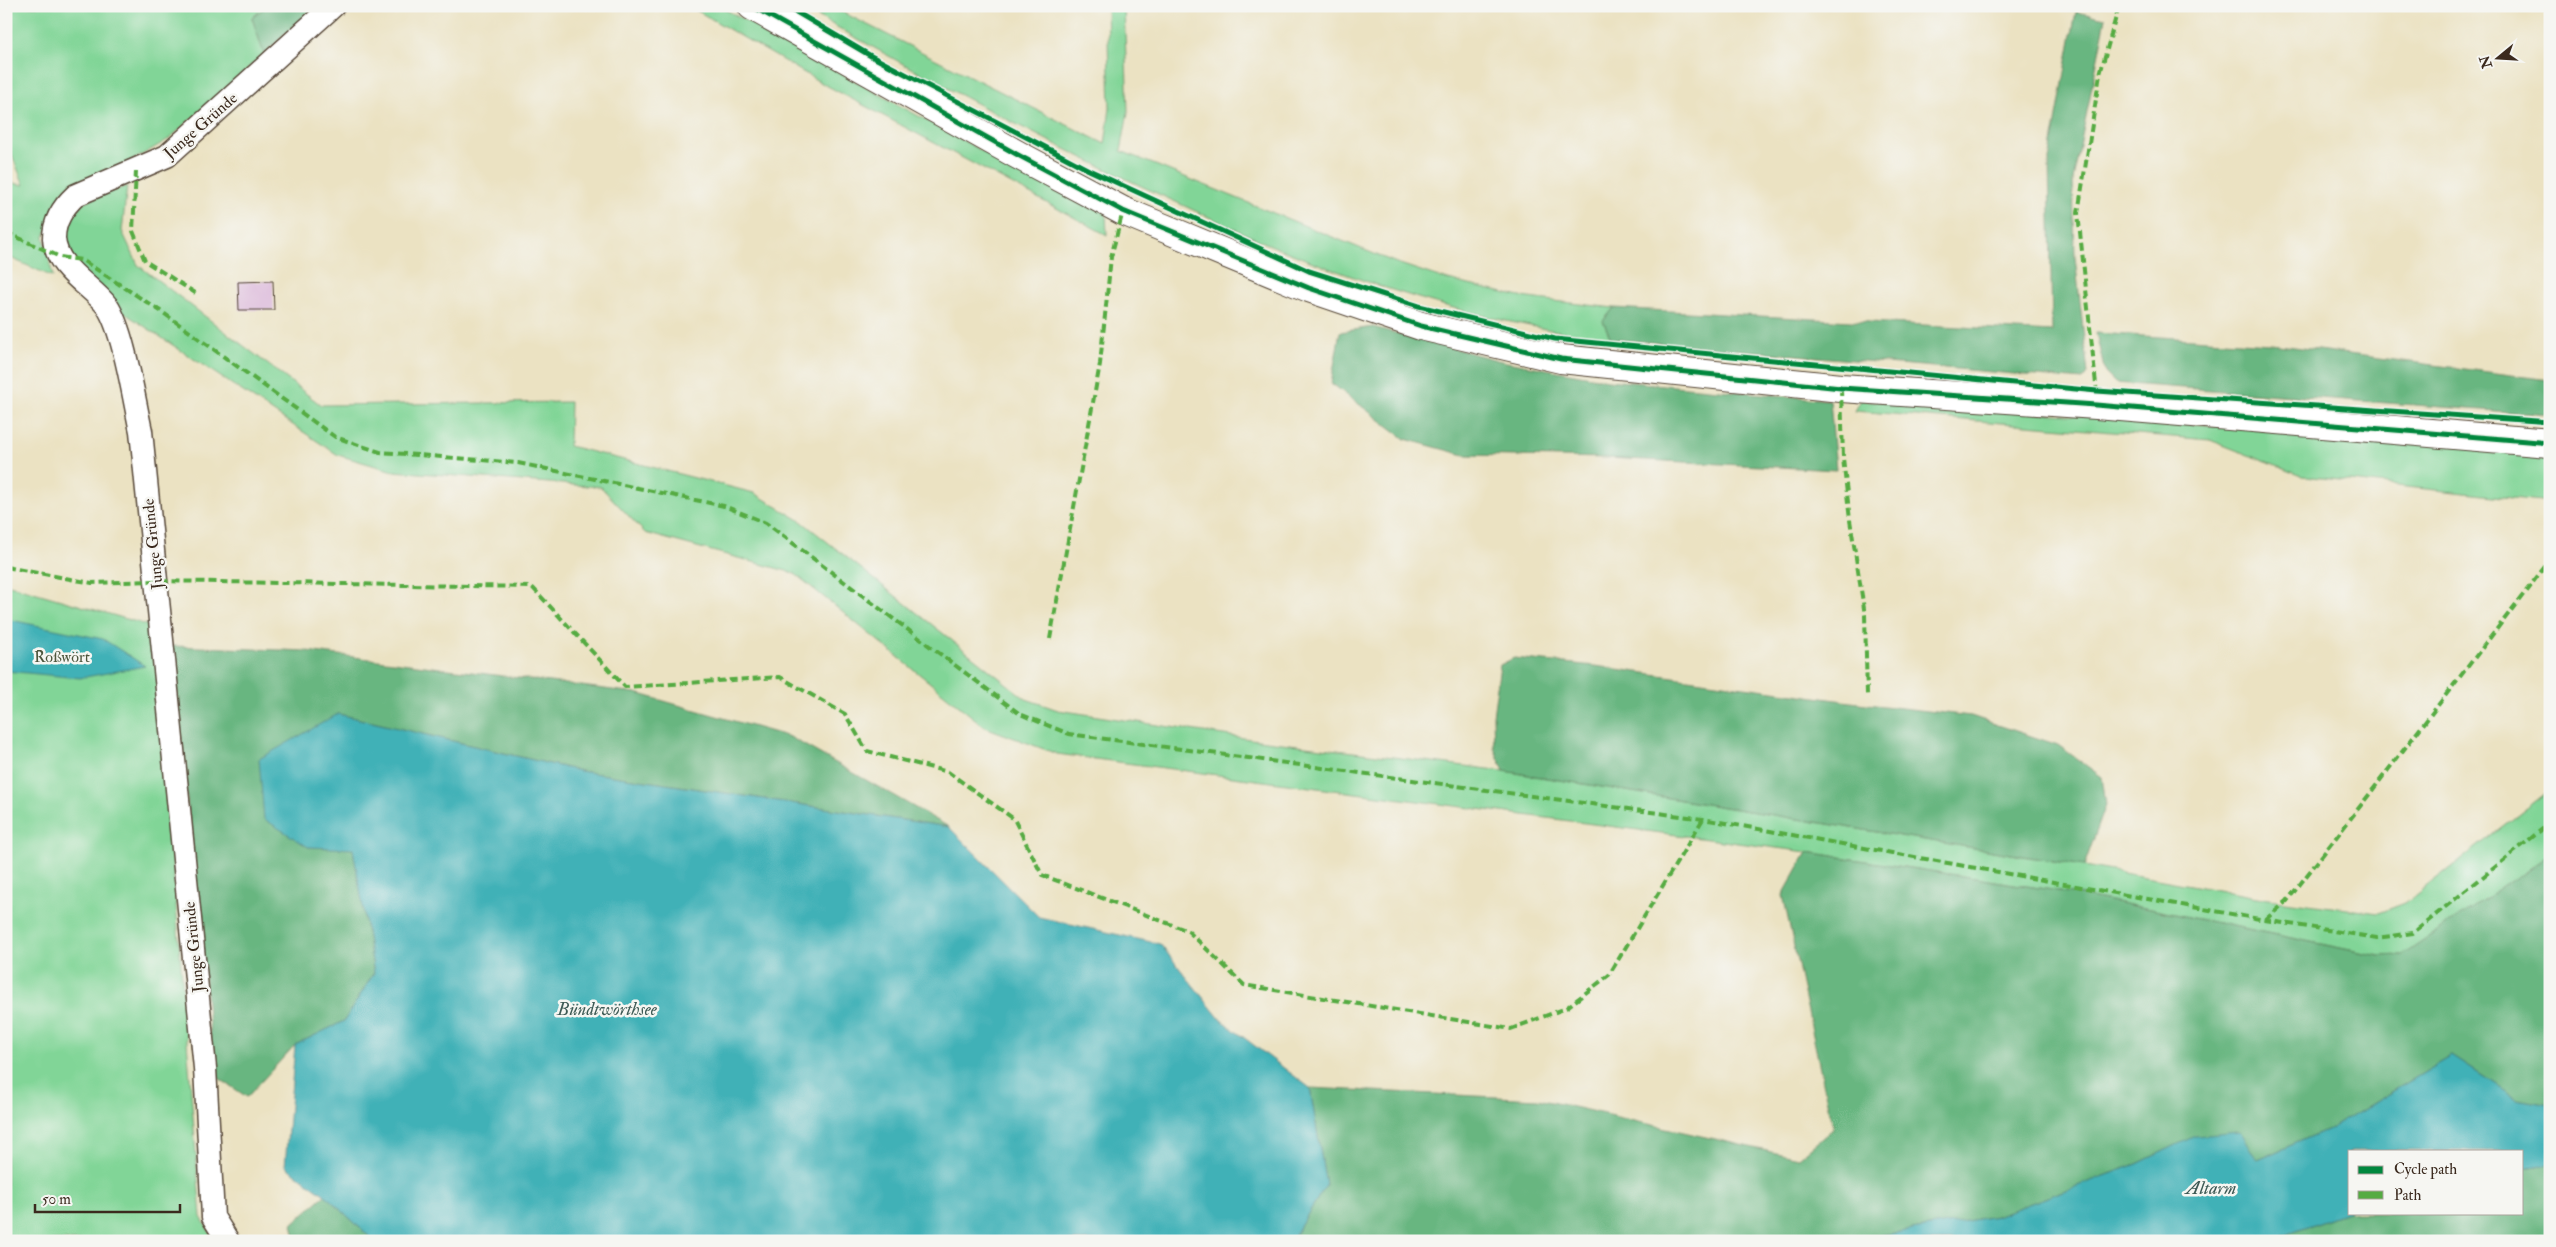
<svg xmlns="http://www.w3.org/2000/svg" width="2556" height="1247" font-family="'IM FELL Double Pica',serif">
	<rect width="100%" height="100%" fill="#f6f6f2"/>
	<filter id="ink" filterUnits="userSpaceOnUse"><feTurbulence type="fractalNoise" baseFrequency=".02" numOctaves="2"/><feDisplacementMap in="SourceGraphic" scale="10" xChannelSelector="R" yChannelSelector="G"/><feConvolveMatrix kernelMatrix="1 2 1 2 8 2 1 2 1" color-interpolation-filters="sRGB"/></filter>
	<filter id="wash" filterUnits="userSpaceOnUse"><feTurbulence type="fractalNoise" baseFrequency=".0096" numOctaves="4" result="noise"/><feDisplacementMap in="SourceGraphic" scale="20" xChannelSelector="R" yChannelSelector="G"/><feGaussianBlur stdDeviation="1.12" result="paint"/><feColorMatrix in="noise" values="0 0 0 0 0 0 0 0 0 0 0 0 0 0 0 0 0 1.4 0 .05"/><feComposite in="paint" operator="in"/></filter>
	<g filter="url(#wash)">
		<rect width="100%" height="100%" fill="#ebe2c2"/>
		<!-- green -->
		<g fill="#81d597" stroke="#5e805a">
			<polygon points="6,6 266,6 252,18 264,54 169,139 128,163 63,191 44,237 53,277 6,256 6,182 24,185 6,140"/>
			<polygon points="689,6 719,6 1013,168 1106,213 1107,235 820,82"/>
			<path d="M800,6h30l275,138 5,-36 -3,-102h17l4,106 -7,39 273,111 54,18 72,17 94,11 -11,13 8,18c-108,-13 -216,-44 -316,-84 -35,-13 -68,-30 -102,-45 -135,-61 -264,-130 -393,-204z"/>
			<polygon points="127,186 122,231 138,265 321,405 570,402 569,446 754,493 801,521 1026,699 1058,710 1250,739 1504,771 2084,866 2268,899 2379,913 2405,903 2550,790 2550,854 2403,955 2379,956 2072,893 1807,852 1057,754 985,727 794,573 645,533 601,487 393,471 338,455 114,306 70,259 64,244 68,222 83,202"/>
			<polygon points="1861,400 2550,450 2550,502 2302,476 2210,440 1855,411"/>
			<polygon points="6,584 154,627 201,1217 215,1241 6,1241"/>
		</g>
		<!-- forest -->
		<g fill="#68b680" stroke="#52704f">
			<polygon points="266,6 316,6 264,54 252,18"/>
			<polygon points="2076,12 2106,18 2073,180 2075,257 2088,374 2083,380 1611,339 1603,321 1614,308 2052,332 2049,160"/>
			<polygon points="1373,327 1501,361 1608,380 1830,400 1836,470 1608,458 1464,455 1405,439 1331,383 1340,332"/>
			<polygon points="2096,333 2271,344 2550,380 2550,415 2115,383 2105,373"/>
			<polygon points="172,646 307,651 636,693 790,737 949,827 580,771 338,714 308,847 353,848 374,973 344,1021 295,1045 247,1097 214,1075"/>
			<polygon points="1514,658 1595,666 1858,703 1971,716 2058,745 2102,777 2106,805 2084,866 1504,771 1494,748 1493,716 1500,665"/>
			<polygon points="1807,852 2071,893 2379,956 2403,955 2550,854 2550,1104 2516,1098 2452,1056 2331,1128 2257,1160 2196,1136 2137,1164 1996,1216 1846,1241 1291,1241 1326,1185 1310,1088 1538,1099 1798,1158 1833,1129 1783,895"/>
			<polygon points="2550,1164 2550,1241 2266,1241 2350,1211 2350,1213 2522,1213 2522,1168"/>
			<polygon points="325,1195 374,1241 296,1241 292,1224"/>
		</g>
		<!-- water -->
		<g fill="#40b1b7" stroke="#3e6e6a">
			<polygon points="6,619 103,639 145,666 80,678 6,671"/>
			<polygon points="338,714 580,771 949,827 1039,917 1160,944 1221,1020 1310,1088 1326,1185 1291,1241 374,1241 325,1195 285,1166 295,1045 344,1021 374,973 353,849 308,847 264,819 259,759"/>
			<polygon points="2452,1056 2516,1098 2550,1104 2550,1164 2522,1168 2522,1151 2350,1151 2350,1211 2266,1241 1846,1241 1996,1216 2137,1164 2195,1136 2240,1132 2257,1160 2331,1128"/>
		</g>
		<g id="blocks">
			<!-- building -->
			<polygon fill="#dab5d9" points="273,281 274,310 239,310 238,282"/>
		</g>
	</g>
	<g filter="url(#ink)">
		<use href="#blocks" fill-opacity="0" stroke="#554637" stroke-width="1"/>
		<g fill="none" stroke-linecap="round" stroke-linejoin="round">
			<!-- street casing -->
			<g stroke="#554637" stroke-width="25">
				<path id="street" d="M228,1241l-15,-24 -8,-149 -64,-637c-7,-31 -17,-100 -34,-125 -16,-21 -52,-38 -53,-68 0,-17 10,-32 22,-43l91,-39 166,-150"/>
			</g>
			<!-- secondary casing -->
			<g stroke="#554637" stroke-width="30">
				<polyline id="secondary" points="752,6 1018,155 1123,211 1309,288 1421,326 1561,359 1841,388 2096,405 2550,443"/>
			</g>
			<!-- street -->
			<use href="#street" stroke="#fff" stroke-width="22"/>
			<!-- secondary -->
			<use href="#secondary" stroke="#fff" stroke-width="28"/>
			<!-- quiet -->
			<g stroke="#55ab43" stroke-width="4" stroke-dasharray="8 4" stroke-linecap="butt">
				<polyline points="136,171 133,231 145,261 197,294"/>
				<polyline points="6,232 60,257 82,260 162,312 335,437 380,452 518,463 724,506 766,523 1020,714 1069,734 1703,819 2265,920 2377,938 2413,933 2550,823"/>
				<polyline points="1841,388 1843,458 1850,520 1865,615 1867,695"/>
				<polyline points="2097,394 2078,213 2100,74 2119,6"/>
				<polyline points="6,567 92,583 156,581 532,587 625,687 780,677 845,714 867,751 948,772 1014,819 1042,875 1188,931 1244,985 1511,1029 1566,1008 1609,975 1703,819"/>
				<polyline points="1050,639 1100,364 1111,257 1123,211"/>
				<polyline points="2265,920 2287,901 2550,560"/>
			</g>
			<!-- cycleway casing -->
			<g stroke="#f6f6f2" stroke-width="8">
				<g id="cycleway">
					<polyline points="752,6 1018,155 1123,211 1309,288 1421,326 1561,359 1841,388 2096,405 2550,443"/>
					<polyline points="786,6 871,56 1089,170 1309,271 1419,306 1555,339 2097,391 2550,422"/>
				</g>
			</g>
			<!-- cycleway -->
			<use href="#cycleway" stroke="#00873e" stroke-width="5"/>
		</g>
	</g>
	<g text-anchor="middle" stroke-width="5" stroke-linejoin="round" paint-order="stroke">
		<!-- street labels -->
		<g font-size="16" fill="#3b2a1e" stroke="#f6f6f2">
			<text transform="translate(200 125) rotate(-41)" y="6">Junge Gründe</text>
			<text transform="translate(152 544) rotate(-96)" y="6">Junge Gründe</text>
			<text transform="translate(193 947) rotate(-96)" y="6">Junge Gründe</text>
		</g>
		<!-- park labels -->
		<g font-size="16" fill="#4c553c" stroke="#f6f6f2">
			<text x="62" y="662">Roßwört</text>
		</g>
		<!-- water labels -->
		<g font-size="18" font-style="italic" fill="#3d5954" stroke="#f6f6f2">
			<text x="607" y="1015">Bündtwörthsee</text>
			<text x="2211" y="1194">Altarm</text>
		</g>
	</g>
	<!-- margin -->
	<rect width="2556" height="1247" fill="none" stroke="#f6f6f2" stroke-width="25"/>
	<!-- legend -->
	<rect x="2348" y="1150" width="175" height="65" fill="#f6f6f2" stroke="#aba49d"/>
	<rect x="2358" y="1166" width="25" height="8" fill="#00873e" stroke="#aba49d"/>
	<text x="2394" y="1174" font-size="15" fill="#3b2a1e">Cycle path</text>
	<rect x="2358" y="1191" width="25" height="8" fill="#55ab43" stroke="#aba49d"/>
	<text x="2394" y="1200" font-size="15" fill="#3b2a1e">Path</text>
	<!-- north arrow -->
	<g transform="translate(2498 58) rotate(252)" stroke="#f6f6f2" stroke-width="4" paint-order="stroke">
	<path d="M0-4L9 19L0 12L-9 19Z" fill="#3b2a1e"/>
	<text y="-8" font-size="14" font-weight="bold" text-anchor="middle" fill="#3b2a1e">N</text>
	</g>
	<!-- scale -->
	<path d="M35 1204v8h145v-8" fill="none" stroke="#3b2a1e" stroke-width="2.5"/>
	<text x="42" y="1204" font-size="15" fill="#3b2a1e" stroke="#f6f6f2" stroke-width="4" paint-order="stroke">50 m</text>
</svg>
